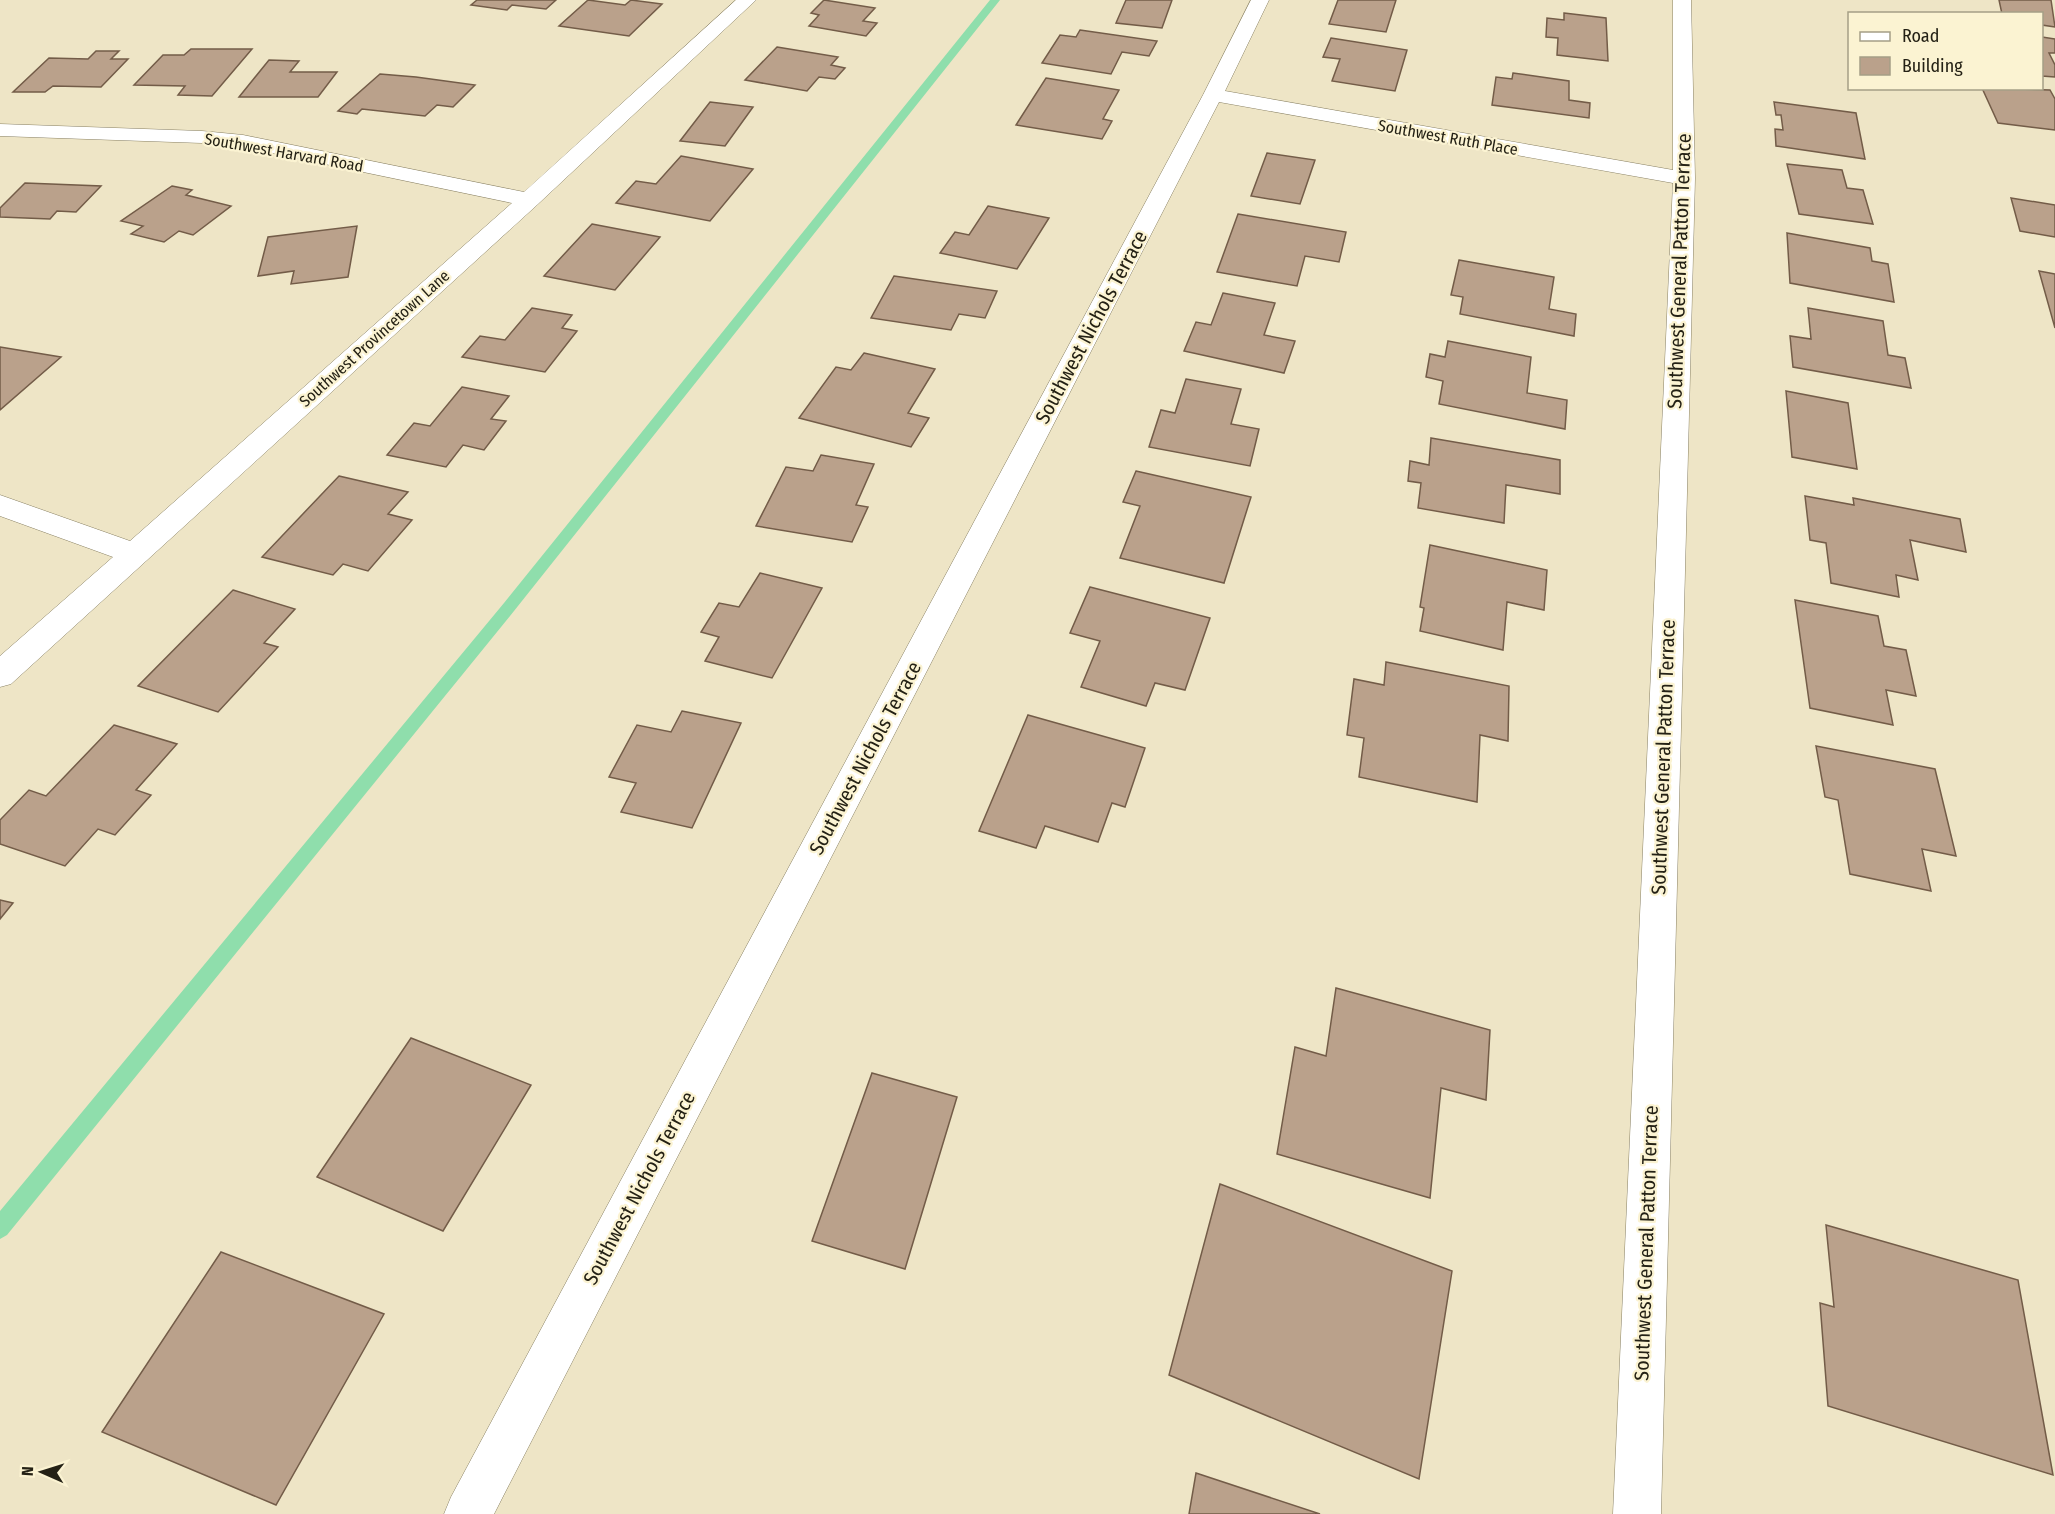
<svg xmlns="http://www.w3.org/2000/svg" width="2055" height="1514" font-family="'Fira Sans Condensed',sans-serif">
	<rect width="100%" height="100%" fill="#eee5c6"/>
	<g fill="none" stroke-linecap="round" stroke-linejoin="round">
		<!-- stream -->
		<polygon fill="#8fdeac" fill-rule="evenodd" points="990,0 1000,0 514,611 7,1235 0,1239 0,1211 504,603"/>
	</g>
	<!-- building -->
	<g fill="#baa18b" stroke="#735c48" stroke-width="1.5">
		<polygon points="477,0 556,0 546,9 512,5 507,10 471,5"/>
		<polygon points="588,0 625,5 631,0 662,4 629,36 559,26"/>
		<polygon points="824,0 875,8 863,21 877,23 866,36 809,26 819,15 811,13"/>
		<polygon points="1126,0 1172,0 1162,28 1116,23"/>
		<polygon points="1338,0 1396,0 1386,32 1329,24"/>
		<polygon points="1999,0 2051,0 2055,27 2042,25 2042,14 2002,14"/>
		<polygon points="1564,13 1606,18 1608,61 1557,55 1558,38 1546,37 1547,18 1564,20"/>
		<polygon points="1080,30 1157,41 1149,56 1122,52 1111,74 1042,63 1060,35 1076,37"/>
		<polygon points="2042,37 2055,39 2055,53 2049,53 2055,65 2055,77 2042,76"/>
		<polygon points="1331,38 1407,50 1395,91 1332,81 1340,59 1323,57"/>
		<polygon points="777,47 838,57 831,65 845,68 835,79 819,77 807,91 745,80"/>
		<polygon points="191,49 252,49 212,96 178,95 185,86 134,85 163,55 184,55"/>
		<polygon points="96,51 119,51 111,59 128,59 101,87 53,86 45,92 13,92 49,58 88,59"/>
		<polygon points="269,60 299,61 290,72 337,72 318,97 239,97"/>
		<polygon points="1513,73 1569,81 1569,100 1590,103 1589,118 1492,105 1496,77 1512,79"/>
		<polygon points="380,74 416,77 475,85 453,107 437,105 425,116 362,109 357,114 338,111"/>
		<polygon points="1046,78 1119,90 1103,119 1112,121 1102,139 1016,125"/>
		<polygon points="1982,88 2050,90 2055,99 2055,130 1998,123"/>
		<polygon points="710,102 753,107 725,146 680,141"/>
		<polygon points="1774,102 1856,113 1865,159 1776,146 1775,129 1783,130 1781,115 1776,115"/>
		<polygon points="1267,153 1315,160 1300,204 1251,196"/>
		<polygon points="681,156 753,169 710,221 616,203 636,181 656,184"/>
		<polygon points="1787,164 1842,170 1847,188 1863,190 1873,224 1799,214"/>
		<polygon points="25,183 101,186 76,212 57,211 50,219 0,217 0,208"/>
		<polygon points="172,186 192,190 186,195 231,206 193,235 179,231 164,242 131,234 143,226 121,221"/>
		<polygon points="2011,198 2055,205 2055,237 2020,231"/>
		<polygon points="988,206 1049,218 1017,269 940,253 955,232 969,235"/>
		<polygon points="1238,214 1346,232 1339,262 1305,256 1297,286 1217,272"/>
		<polygon points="592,224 660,237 615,290 544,276"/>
		<polygon points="357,226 348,277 291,284 294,271 258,276 268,237"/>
		<polygon points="1787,233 1870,248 1872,261 1888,264 1894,302 1790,283"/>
		<polygon points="1459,260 1554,277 1549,309 1576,314 1574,336 1460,314 1463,297 1451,295"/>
		<polygon points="2039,271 2055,274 2055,328"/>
		<polygon points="894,276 997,291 985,318 959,314 951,330 871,318"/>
		<polygon points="1223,293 1275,303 1264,335 1295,341 1284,373 1184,351 1196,322 1211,325"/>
		<polygon points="532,308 572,315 562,328 577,331 545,372 462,357 480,336 505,340"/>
		<polygon points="1808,308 1883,321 1888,355 1905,358 1911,388 1793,367 1790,336 1811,339"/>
		<polygon points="1448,341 1531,357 1527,393 1567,400 1565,429 1439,404 1443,381 1426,377 1430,354 1445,357"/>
		<polygon points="0,347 61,357 0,410"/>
		<polygon points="864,353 935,369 908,413 929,418 911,447 799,418 836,367 851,370"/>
		<polygon points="1186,379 1241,389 1231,424 1259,429 1250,466 1149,447 1161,410 1175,413"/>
		<polygon points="462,387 509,396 491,419 506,421 484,450 463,445 446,467 387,455 414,423 430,426"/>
		<polygon points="1786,391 1848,403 1857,469 1792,457"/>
		<polygon points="1431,438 1560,460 1560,494 1506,485 1504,523 1418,508 1421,483 1408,481 1410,461 1429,465"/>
		<polygon points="821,455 874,464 856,505 868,507 852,542 756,526 786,467 813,471"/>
		<polygon points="1136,471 1251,497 1224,583 1120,558 1140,506 1123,502"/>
		<polygon points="339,476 408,492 388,514 412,520 368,571 343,564 333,575 262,557"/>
		<polygon points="1805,496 1854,505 1853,498 1960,519 1966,552 1910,540 1918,580 1896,575 1899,597 1831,583 1826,543 1810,540"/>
		<polygon points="1430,545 1547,570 1544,610 1507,602 1503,650 1420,631 1424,608 1420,607"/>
		<polygon points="760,573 822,588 772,678 705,661 719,637 701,632 719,603 739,607"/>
		<polygon points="1090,587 1210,618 1185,690 1155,683 1146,706 1081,687 1100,641 1070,633"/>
		<polygon points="233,590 295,609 264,643 278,647 218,712 138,686"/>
		<polygon points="1795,600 1878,616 1884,646 1906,650 1916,696 1886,690 1893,725 1810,708"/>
		<polygon points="1386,662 1509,686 1508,741 1480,735 1477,802 1359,777 1364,738 1347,735 1354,679 1384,685"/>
		<polygon points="682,711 741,723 692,828 621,812 636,783 609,777 637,725 671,732"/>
		<polygon points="1028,715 1145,748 1125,807 1112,803 1098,842 1045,826 1036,848 979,831"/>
		<polygon points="114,725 177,744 136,790 151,795 115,835 98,829 65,866 0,844 0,820 29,790 46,796"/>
		<polygon points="1816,746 1935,769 1956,856 1922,849 1931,891 1850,874 1838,800 1825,797"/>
		<polygon points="0,900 13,903 0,919"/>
		<polygon points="1336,988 1490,1030 1486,1100 1441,1088 1430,1198 1277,1154 1295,1047 1326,1056"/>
		<polygon points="411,1038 531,1085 443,1231 317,1177"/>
		<polygon points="872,1073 957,1097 905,1269 812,1241"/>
		<polygon points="1220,1184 1452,1271 1419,1479 1169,1375"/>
		<polygon points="1826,1225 2018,1280 2053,1475 1828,1406 1820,1303 1834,1307"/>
		<polygon points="221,1252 384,1314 276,1505 102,1432"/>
		<polygon points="1196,1473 1320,1514 1189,1514"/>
	</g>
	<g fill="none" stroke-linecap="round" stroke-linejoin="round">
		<!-- street casing -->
		<g stroke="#898164" stroke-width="1">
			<g id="street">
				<polygon points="736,0 756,0 537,205 11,684 0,687 0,656 113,557 0,516 0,495 130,541 512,203 243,147 202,143 0,136 0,124 202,131 243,135 524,192"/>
				<polygon points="1251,0 1269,0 1225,91 1673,170 1673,0 1691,0 1695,178 1661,1514 1613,1514 1673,183 1219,102 494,1514 444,1514 451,1497 1203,95"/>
			</g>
		</g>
		<!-- street -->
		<use href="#street" fill="#fff" fill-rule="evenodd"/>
	</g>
	<g text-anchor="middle" stroke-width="4.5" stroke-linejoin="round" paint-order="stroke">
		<!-- far-street labels -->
		<g font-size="16" fill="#242115" stroke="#fbf3d2">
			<text transform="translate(1448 137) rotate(10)" y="6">Southwest Ruth Place</text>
			<text transform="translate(284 152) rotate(10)" y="6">Southwest Harvard Road</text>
			<text transform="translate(374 338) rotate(-42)" y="6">Southwest Provincetown Lane</text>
		</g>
		<!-- street labels -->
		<g font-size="20" fill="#242115" stroke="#fbf3d2">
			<text transform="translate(1679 271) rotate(-88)" y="7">Southwest General Patton Terrace</text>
			<text transform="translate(1091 327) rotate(-62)" y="7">Southwest Nichols Terrace</text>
			<text transform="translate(1663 757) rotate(-88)" y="7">Southwest General Patton Terrace</text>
			<text transform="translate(865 758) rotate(-62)" y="7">Southwest Nichols Terrace</text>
			<text transform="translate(639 1188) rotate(-62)" y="7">Southwest Nichols Terrace</text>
			<text transform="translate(1646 1243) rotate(-88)" y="7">Southwest General Patton Terrace</text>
		</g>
	</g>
	<!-- legend -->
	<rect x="1848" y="12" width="195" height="78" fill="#fbf3d2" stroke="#a59f86" stroke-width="1.5"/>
	<rect x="1860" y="32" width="30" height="9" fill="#ffffff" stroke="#a59f86" stroke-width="1.5"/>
	<text x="1902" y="42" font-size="18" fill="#242115">Road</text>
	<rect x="1860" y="57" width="30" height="18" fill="#baa18b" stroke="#a59f86" stroke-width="1.5"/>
	<text x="1902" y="72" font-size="18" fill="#242115">Building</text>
	<!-- north arrow -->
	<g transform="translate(42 1472) rotate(273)" stroke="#fbf3d2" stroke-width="4.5" paint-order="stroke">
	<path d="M0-4.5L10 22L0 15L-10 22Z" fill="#242115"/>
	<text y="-9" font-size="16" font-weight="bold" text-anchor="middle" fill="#242115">N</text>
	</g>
</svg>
